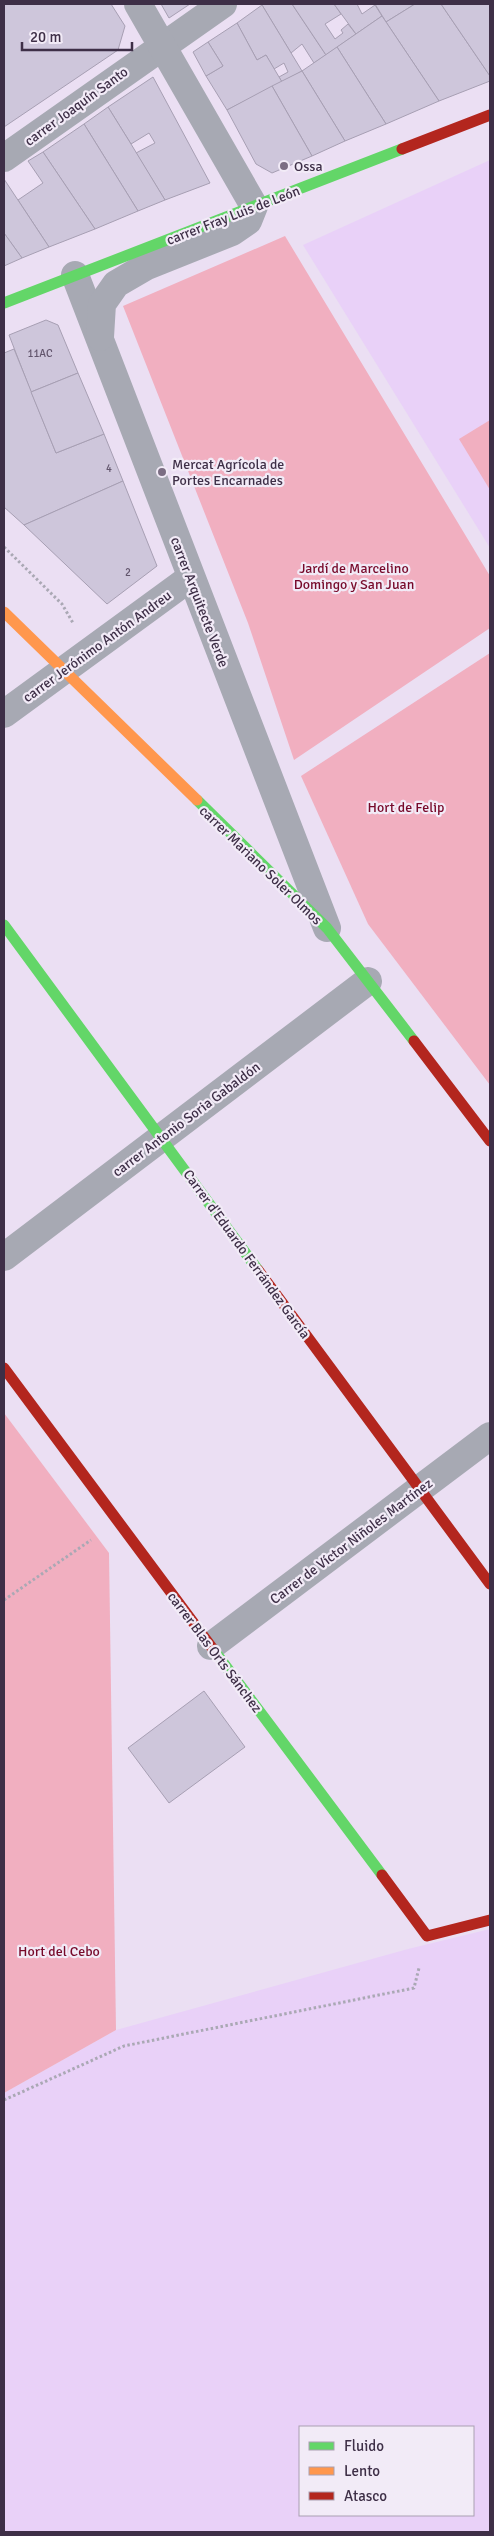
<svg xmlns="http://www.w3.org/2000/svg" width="494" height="2536" font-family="Signika,sans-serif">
	<rect width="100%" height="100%" fill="#ebdff3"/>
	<!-- built -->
	<g fill="#e9d1f8" fill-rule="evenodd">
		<polygon points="490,160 490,548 303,245"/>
		<path d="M490,1929v603h-486v-439l112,-63 292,-81zM300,2427h173v88h-173z"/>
	</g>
	<!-- green -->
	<g fill="#f1afc0">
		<polygon points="285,236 490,576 490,628 294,760 248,623 123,306"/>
		<polygon points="490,420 490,490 459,439"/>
		<polygon points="490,653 490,1085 368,924 301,776"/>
		<polygon points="4,1413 109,1553 116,2030 4,2093"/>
	</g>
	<!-- building -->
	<g fill="#cec6db" stroke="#a79fb3">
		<polygon points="4,4 111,4 125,26 118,50 4,127"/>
		<polygon points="161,4 190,4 169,18"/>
		<polygon points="264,4 292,4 326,55 314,63 302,44 291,53 262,5"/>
		<polygon points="292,4 334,4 341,14 325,24 335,39 343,33 341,30 348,24 356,34 326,55"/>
		<polygon points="334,4 357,4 362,14 375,5 382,16 356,34"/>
		<polygon points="375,4 415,4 386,22"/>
		<polygon points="415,4 441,4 490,76 490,81 439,101 386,22"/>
		<polygon points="441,4 490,4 490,76"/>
		<polygon points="262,5 302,71 282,82 279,77 288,72 284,63 274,69 266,55 257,60 237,23"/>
		<polygon points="382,16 439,101 386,124 337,47"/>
		<polygon points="237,23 257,60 266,55 282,82 227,110 206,76 223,66 208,42"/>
		<polygon points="208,42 223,66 206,76 193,52"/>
		<polygon points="337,47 386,124 345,141 302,71"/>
		<polygon points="302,71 345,141 312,156 272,86"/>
		<polygon points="153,77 210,183 165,200 136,153 155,143 149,133 131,144 108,107"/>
		<polygon points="272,86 312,156 272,173 256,164 227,110"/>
		<polygon points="108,107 131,144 165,200 138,211 84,124"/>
		<polygon points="84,124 138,211 95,229 43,152"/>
		<polygon points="43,152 95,229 49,247 18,200 43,183 28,161"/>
		<polygon points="4,179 49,247 22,258 4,233"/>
		<polygon points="4,233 22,258 4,266"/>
		<polygon points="46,320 58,325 78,373 31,392 9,335"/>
		<polygon points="14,349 56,453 104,434 123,481 24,525 4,507 4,353"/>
		<polygon points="78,373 104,434 56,453 31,392"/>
		<polygon points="123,481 157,566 107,604 24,525"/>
		<polygon points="204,1691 245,1747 169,1803 128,1748"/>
	</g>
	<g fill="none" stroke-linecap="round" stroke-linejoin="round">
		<!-- path -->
		<g stroke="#aaa8b4" stroke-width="3" stroke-dasharray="2.5 2.5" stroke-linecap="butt">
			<polyline points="4,547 62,604 73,623"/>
			<polyline points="4,1600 91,1540"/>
			<polyline points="4,2100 124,2046 414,1988 419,1968"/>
		</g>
		<!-- street -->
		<g stroke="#a7a9b3" stroke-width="28">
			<polyline points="4,158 223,4"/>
			<polyline points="75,275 327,928"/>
			<polyline points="100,337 102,304 116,284 147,266 232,232 248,221 254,206 138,4"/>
			<polyline points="4,714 190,578"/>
			<polyline points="4,1257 368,981"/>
			<polyline points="211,1646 490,1436"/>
		</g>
		<!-- fast -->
		<g stroke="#63d668" stroke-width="11">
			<polyline points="4,303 402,149"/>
			<polyline points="197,800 327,928 414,1041"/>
			<polyline points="4,925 258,1270"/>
			<polyline points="213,1649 382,1875"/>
		</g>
		<!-- slow -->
		<polyline stroke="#ff974d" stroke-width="11" points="4,612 197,800"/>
		<!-- jam -->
		<g stroke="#b3261e" stroke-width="11">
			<polyline points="402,149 490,115"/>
			<polyline points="414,1041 490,1141"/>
			<polyline points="258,1270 490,1584"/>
			<polyline points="4,1368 213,1649"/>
			<polyline points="382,1875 427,1936 490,1920"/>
		</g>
	</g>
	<!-- markers -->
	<g fill="#7b6d83" stroke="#f2ebf7" stroke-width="2">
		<circle cx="284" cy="166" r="5"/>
		<circle cx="162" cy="472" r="5"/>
	</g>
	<g text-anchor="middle" stroke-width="4.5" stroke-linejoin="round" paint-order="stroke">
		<!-- number labels -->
		<g font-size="11" fill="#62556c">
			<text x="40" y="357">11AC</text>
			<text x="109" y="472">4</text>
			<text x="128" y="576">2</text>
		</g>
		<!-- street labels -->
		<g font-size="14" fill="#3e2f47" stroke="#f2ebf7">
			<text transform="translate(76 106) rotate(-36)" y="5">carrer Joaquín Santo</text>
			<text transform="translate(233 215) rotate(-21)" y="5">carrer Fray Luis de León</text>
			<text transform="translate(200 602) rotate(69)" y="5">carrer Arquitecte Verde</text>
			<text transform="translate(97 646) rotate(-36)" y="5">carrer Jerónimo Antón Andreu</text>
			<text transform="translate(261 865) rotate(44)" y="5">carrer Mariano Soler Olmos</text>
			<text transform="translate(186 1119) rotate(-37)" y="5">carrer Antonio Soria Gabaldón</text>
			<text transform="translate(247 1254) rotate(54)" y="5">Carrer d'Eduardo Ferrández García</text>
			<text transform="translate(351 1541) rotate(-37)" y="5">Carrer de Víctor Niñoles Martínez</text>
			<text transform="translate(215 1652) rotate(53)" y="5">carrer Blas Orts Sánchez</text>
		</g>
		<!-- poi labels -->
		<g font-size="14" fill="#3e2f47" stroke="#f2ebf7" text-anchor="start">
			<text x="294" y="171">Ossa</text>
			<text x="172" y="469">Mercat Agrícola de<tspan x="172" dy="16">Portes Encarnades</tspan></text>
		</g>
		<!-- park labels -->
		<g font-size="14" fill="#77092a" stroke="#f2ebf7">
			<text x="354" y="573">Jardí de Marcelino<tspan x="354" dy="16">Domingo y San Juan</tspan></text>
			<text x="406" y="812">Hort de Felip</text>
			<text x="59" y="1956">Hort del Cebo</text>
		</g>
	</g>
	<!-- border -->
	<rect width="494" height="2536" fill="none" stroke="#3e2f47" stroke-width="10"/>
	<!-- legend -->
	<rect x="299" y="2426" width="175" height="90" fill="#f2ebf7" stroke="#aaa0b1"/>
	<rect x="309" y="2442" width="25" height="8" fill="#63d668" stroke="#aaa0b1"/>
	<text x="344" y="2451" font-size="15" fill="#3e2f47">Fluido</text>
	<rect x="309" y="2467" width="25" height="8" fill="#ff974d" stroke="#aaa0b1"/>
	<text x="344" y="2476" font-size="15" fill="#3e2f47">Lento</text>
	<rect x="309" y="2492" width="25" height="8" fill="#b3261e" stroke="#aaa0b1"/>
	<text x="344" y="2501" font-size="15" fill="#3e2f47">Atasco</text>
	<!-- scale -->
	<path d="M22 42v8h110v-8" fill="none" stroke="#3e2f47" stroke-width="2.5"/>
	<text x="30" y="42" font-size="15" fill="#3e2f47" stroke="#f2ebf7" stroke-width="4" paint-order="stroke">20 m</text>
</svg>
